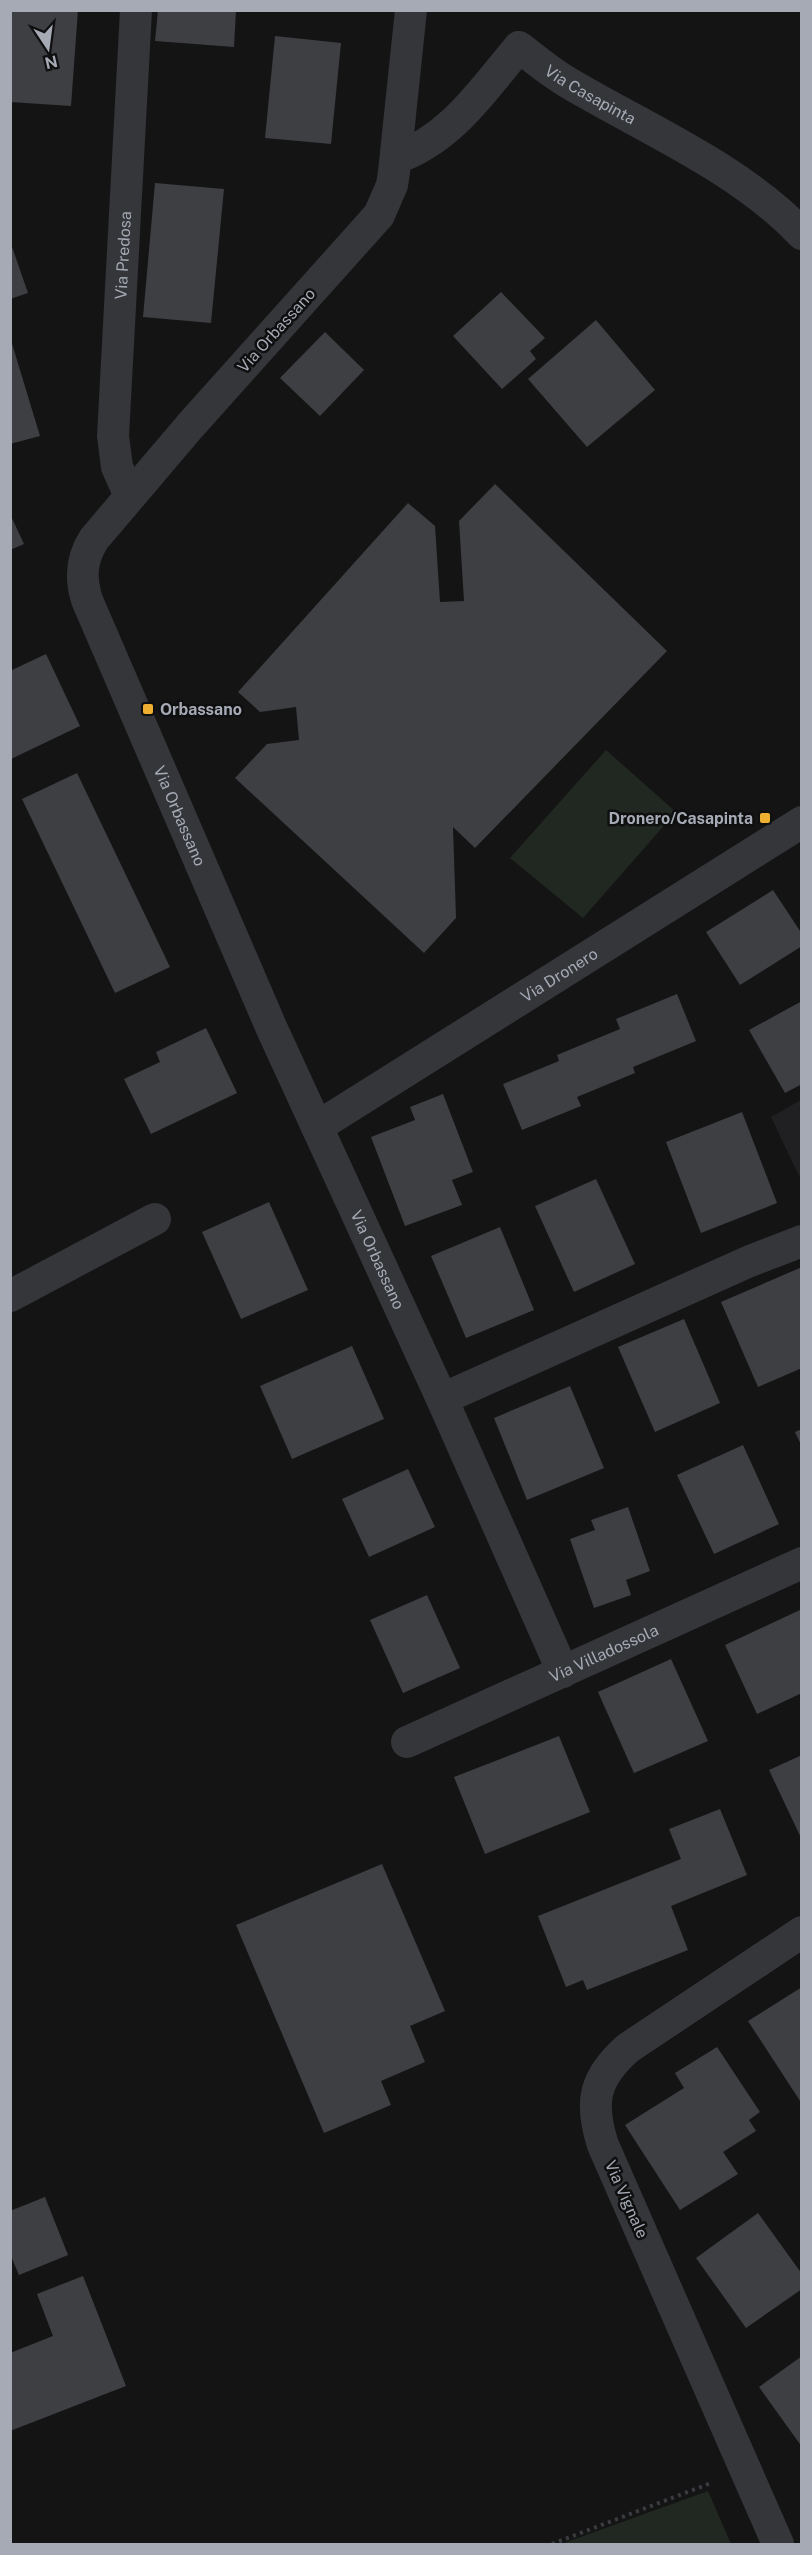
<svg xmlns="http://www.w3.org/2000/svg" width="812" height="2555" font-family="'Public Sans',sans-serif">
	<rect width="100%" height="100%" fill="#141415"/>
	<!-- built -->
	<polygon fill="#202022" points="801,1100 801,1180 771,1117"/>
	<!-- green -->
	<g fill="#202821">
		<polygon points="606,750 676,812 583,918 510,858"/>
		<polygon points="708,2491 731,2544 561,2544"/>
	</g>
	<!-- building -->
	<g fill="#3e3f42">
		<polygon points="10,10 78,10 71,106 10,102"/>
		<polygon points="158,10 236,10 234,47 155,41"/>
		<polygon points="275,36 341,43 331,144 265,138"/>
		<polygon points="155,183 224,189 211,323 143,317"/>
		<polygon points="10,241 28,293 10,299"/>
		<polygon points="501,292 545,338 530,351 536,359 502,389 453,336"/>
		<polygon points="596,320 655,390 587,447 528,379"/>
		<polygon points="325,332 364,370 320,416 280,378"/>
		<polygon points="10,337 40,436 10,444"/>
		<polygon points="495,484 667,651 475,848 453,827 456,918 424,953 235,778 267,744 299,740 296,707 260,712 238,692 408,503 435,526 440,602 464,601 459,521"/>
		<polygon points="10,514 24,544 10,550"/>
		<polygon points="46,654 80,726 11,759 10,671"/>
		<polygon points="77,773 170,967 115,993 22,799"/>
		<polygon points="773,890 802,934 802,946 740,985 706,932"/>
		<polygon points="677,994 696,1041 633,1067 635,1073 577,1097 581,1106 522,1130 503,1084 559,1061 557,1055 620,1029 616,1019"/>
		<polygon points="802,1001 802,1084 785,1093 749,1030"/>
		<polygon points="206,1028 237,1093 151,1134 124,1079 160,1062 156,1052"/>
		<polygon points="443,1094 473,1172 452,1180 462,1205 405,1226 371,1137 415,1120 410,1107"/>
		<polygon points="742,1112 777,1203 701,1233 666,1142"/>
		<polygon points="596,1179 635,1264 574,1292 535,1206"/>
		<polygon points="269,1202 308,1290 241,1319 202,1232"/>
		<polygon points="500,1227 534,1310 466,1338 431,1256"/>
		<polygon points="802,1267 802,1368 758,1387 721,1302"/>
		<polygon points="684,1319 720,1403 655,1432 618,1347"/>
		<polygon points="352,1346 384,1419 292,1459 260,1386"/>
		<polygon points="570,1386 604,1468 527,1500 494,1418"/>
		<polygon points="802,1429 802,1447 795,1432"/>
		<polygon points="743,1445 779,1524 714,1554 677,1475"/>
		<polygon points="408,1469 435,1527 369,1557 342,1499"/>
		<polygon points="628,1507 650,1571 626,1580 631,1595 594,1608 570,1539 595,1530 591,1520"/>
		<polygon points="427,1595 460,1668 403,1693 370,1620"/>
		<polygon points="802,1609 802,1693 757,1714 725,1645"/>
		<polygon points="671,1659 708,1741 634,1773 598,1692"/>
		<polygon points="559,1736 590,1812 485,1854 454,1777"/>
		<polygon points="802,1755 802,1840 769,1770"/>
		<polygon points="720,1809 747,1875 671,1906 688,1950 587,1990 583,1980 566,1987 538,1916 681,1859 669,1829"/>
		<polygon points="382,1864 445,2011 410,2026 425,2062 381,2081 391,2105 324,2133 236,1925"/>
		<polygon points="802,1987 802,2104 748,2021"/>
		<polygon points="717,2047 760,2112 749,2120 756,2131 723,2152 738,2174 680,2210 625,2125 684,2088 675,2073"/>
		<polygon points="45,2197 68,2255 19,2275 10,2254 10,2211"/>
		<polygon points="758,2213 802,2274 802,2289 746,2328 696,2258"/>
		<polygon points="83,2276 126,2386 10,2431 10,2353 53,2336 37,2294"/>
		<polygon points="802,2356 802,2447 759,2387"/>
	</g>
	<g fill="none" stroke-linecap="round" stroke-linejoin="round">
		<!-- path -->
		<polyline stroke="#3b3c41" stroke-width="4" stroke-dasharray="3 4.5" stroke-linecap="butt" points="552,2544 711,2483"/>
		<!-- street -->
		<g stroke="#35363a" stroke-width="32">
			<path id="s1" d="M411,10l-17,162 -2,13 -13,30 -189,211 -96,113c-13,20 -14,39 -7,61l185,429 170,370 121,273"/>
			<path id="s2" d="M396,158c55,-19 87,-68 123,-111 16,12 31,25 48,35 77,46 173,86 235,152"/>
			<path id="s3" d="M130,496l-13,-29 -4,-31 23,-426"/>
			<path id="s4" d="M317,1127l485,-305"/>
			<polyline points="10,1296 155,1219"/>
			<polyline points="442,1399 750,1261 802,1241"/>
			<path id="s5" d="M407,1742l395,-179"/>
			<path d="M778,2544l-175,-399c-14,-43 -9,-67 25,-97l174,-116"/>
		</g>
	</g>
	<!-- markers -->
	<g fill="#efb032" stroke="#0f0f10" stroke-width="2">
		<rect x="142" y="703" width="12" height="12" rx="3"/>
		<rect x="759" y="812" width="12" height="12" rx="3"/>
	</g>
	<g text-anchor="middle" stroke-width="5" stroke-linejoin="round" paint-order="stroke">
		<!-- street labels -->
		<g font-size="16" fill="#a5aab5" stroke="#0f0f10">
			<text dy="6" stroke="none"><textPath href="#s2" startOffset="254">Via Casapinta</textPath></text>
			<text dy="6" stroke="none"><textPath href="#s3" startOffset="244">Via Predosa</textPath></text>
			<text transform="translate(276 330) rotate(-48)" y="6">Via Orbassano</text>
			<text dy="6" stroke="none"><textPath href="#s1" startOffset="939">Via Orbassano</textPath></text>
			<text dy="6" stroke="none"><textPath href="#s4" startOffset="286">Via Dronero</textPath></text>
			<text dy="6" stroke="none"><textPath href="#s1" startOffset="1425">Via Orbassano</textPath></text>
			<text dy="6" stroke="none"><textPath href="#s5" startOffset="216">Via Villadossola</textPath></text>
			<text transform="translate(627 2199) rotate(66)" y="6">Via Vignale</text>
		</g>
		<!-- poi labels -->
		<g font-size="16" font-weight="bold" fill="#a5aab5" stroke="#0f0f10" text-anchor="start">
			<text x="160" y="715">Orbassano</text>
			<text x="753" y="824" text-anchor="end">Dronero/Casapinta</text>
		</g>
	</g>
	<!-- border -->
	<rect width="812" height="2555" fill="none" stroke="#a5aab5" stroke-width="24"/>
	<!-- north arrow -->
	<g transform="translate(48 48) rotate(167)" stroke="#0f0f10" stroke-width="4.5" paint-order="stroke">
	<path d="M0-4.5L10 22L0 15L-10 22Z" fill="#a5aab5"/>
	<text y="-9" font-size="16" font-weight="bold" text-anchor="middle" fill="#a5aab5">N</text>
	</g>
</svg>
